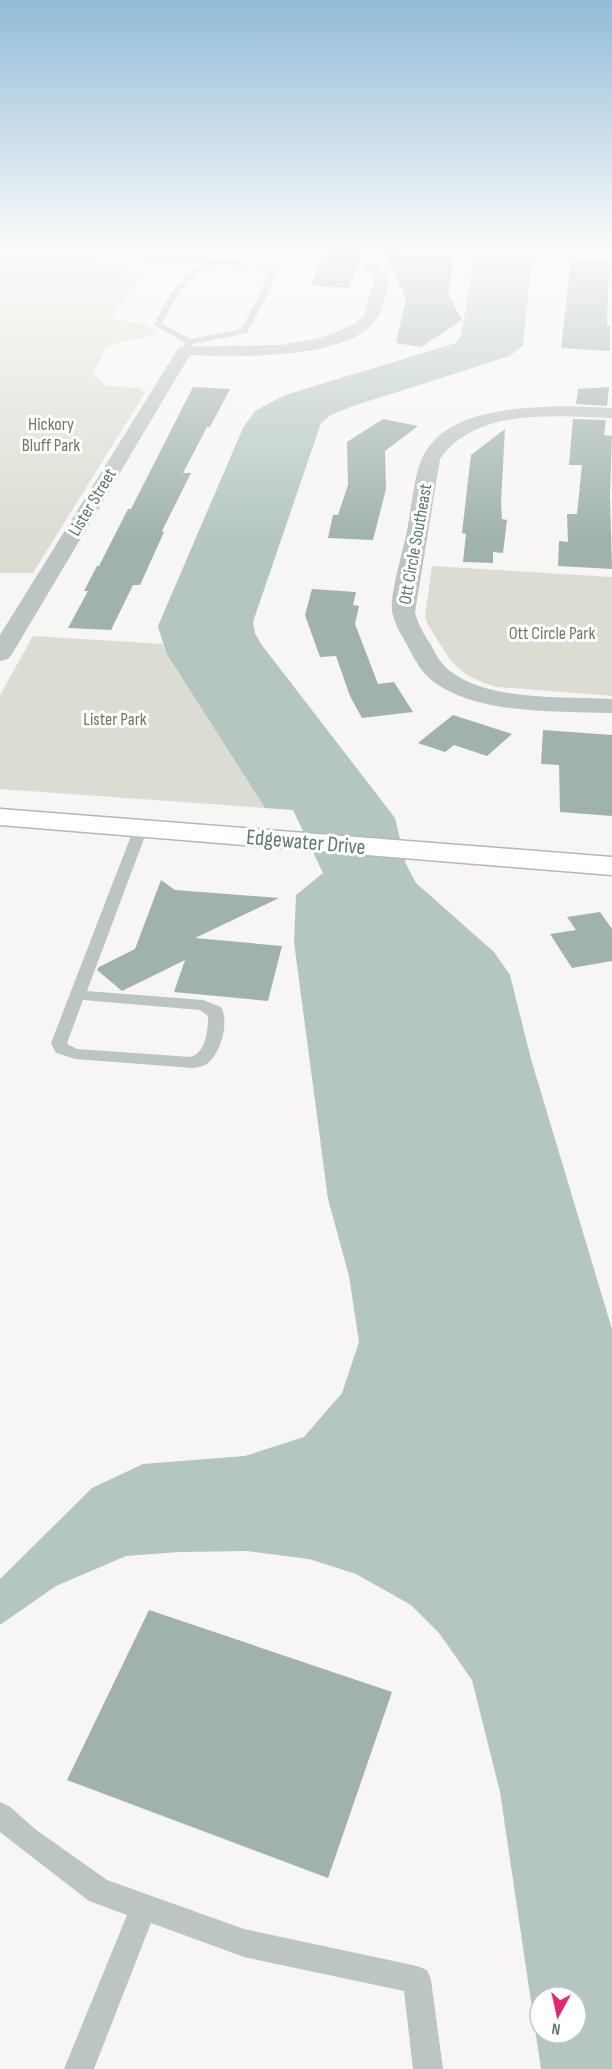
<svg xmlns="http://www.w3.org/2000/svg" width="612" height="2069" font-family="'Sofia Sans Condensed',sans-serif">
	<rect width="100%" height="100%" fill="#f7f6f4"/>
	<!-- green -->
	<g fill="#dcdcd3">
		<polygon points="0,250 101,250 95,262 126,268 122,274 140,276 110,319 143,323 157,334 107,346 93,374 106,386 139,388 145,393 33,573 0,573"/>
		<path d="M432,566l180,11v119l-115,-9c-44,-12 -47,-28 -70,-64l-2,-7z"/>
		<polygon points="33,636 162,644 166,653 265,808 0,789 0,695"/>
	</g>
	<!-- water -->
	<g fill="#b4c6c0" fill-rule="evenodd">
		<polygon points="120,250 210,250 203,261 114,258"/>
		<path d="M476,250h70l-14,8 -9,87 -13,11 -157,50 -22,9 -10,8 -68,199 2,11 6,11 134,174 11,46 10,19 78,69 16,23 21,84 81,270v740h-71l-41,-277 -28,-112 -33,-47 -28,-28 -55,-31 -47,-15 -62,-8 -67,1 -54,4 -70,30 -56,39v-46l92,-91 51,-24 102,-8 59,-19 38,-44 17,-51 -10,-66 -21,-77 -34,-257 2,-47 27,-22 -30,-63 -28,-2 -99,-155 -8,-27 85,-198 12,-17 30,-16 171,-52 5,-7zM540,1997h36v36h-36z"/>
	</g>
	<!-- building -->
	<g fill="#a0b2ae">
		<polygon points="326,250 363,250 349,288 310,286"/>
		<polygon points="383,251 455,253 448,294 462,320 421,347 396,343 406,298"/>
		<polygon points="609,259 607,325 610,326 610,351 561,348 571,261"/>
		<polygon points="193,387 230,389 210,427 207,427 183,473 191,473 162,531 164,532 140,585 133,585 111,630 68,628 88,591 84,591 97,566 99,566 128,509 131,509"/>
		<polygon points="609,387 607,406 576,404 578,389"/>
		<polygon points="383,419 418,426 385,451 386,489 373,540 328,538 333,515 338,515 348,485 347,442"/>
		<polygon points="573,419 606,420 604,435 612,436 610,495 612,569 558,566 559,541 568,542 567,514 577,514 582,465 569,465"/>
		<polygon points="505,429 501,502 502,519 507,520 503,553 493,552 493,563 463,562 466,534 462,533 471,455"/>
		<polygon points="312,589 356,592 353,605 359,606 355,624 378,684 394,682 413,712 362,718 350,696 336,656 320,657 305,615"/>
		<polygon points="453,715 512,734 487,756 454,745 445,752 418,743"/>
		<polygon points="543,730 612,735 612,816 560,812 559,765 541,764"/>
		<polygon points="161,880 175,890 279,898 195,938 282,946 268,1001 174,992 185,960 122,991 97,970 99,967 135,949"/>
		<polygon points="600,912 612,929 612,961 572,968 550,934 576,930 567,917"/>
		<polygon points="149,1610 392,1692 328,1878 67,1780"/>
	</g>
	<g fill="none" stroke-linecap="round" stroke-linejoin="round">
		<!-- secondary casing -->
		<g stroke="#aebab8" stroke-width="3">
			<polygon id="secondary" points="0,809 612,857 612,875 0,825"/>
		</g>
		<!-- lane -->
		<g fill="#bbc5c3" fill-rule="evenodd">
			<path d="M217,261l27,1 4,2 -4,2c-12,-1 -27,-3 -38,2 -17,6 -37,40 -44,56l29,15 50,-10 23,-42 -1,-5 8,-13 -14,-5 4,-2 18,6 -8,14 1,5 -25,46 -54,11 -5,8h-6l3,-9 -31,-18c12,-27 32,-60 63,-64z"/>
			<path d="M141,824l7,4 -61,163 116,9 18,7c8,14 1,43 -11,54 -4,5 -11,6 -17,7l-118,-9 -19,-6 -5,-10 83,-215zM83,1000l117,10 8,6c0,14 -2,36 -17,41l-114,-8 -8,-4 -2,-2z"/>
			<polygon points="0,1802 9,1806 35,1829 107,1880 244,1929 417,1966 427,1970 431,1980 443,2069 413,2069 404,1991 244,1957 151,1923 94,2069 64,2069 127,1915 89,1901 0,1832"/>
		</g>
		<!-- street -->
		<g fill="#bbc5c3" fill-rule="evenodd">
			<path d="M370,262l5,1 14,15c-3,13 -5,33 -14,43 -29,39 -140,36 -185,34l-178,299 -4,5 -8,2v-26l179,-288 102,-2 35,-6 21,-7 17,-8 9,-7 12,-38 -12,-13z"/>
			<path d="M567,406l45,2v10c-55,-2 -136,-11 -172,41l-25,153c3,13 9,22 16,33 5,10 10,19 19,26 40,31 114,25 162,28v14c-53,-2 -134,2 -178,-31 -13,-9 -20,-24 -27,-37 -6,-11 -12,-20 -15,-33 -2,-20 11,-60 15,-81 4,-20 7,-56 15,-73 24,-50 97,-50 145,-52z"/>
		</g>
		<!-- secondary -->
		<use href="#secondary" fill="#fff" fill-rule="evenodd"/>
	</g>
	<!-- sky -->
	<linearGradient id="sky" x2="0" y2="1"><stop stop-color="#93bbd8"/><stop offset="0.46" stop-color="#fbfbfa"/><stop offset="1" stop-color="#fbfbfa" stop-opacity="0"/></linearGradient>
	<rect width="612" height="540" fill="url(#sky)"/>
	<g text-anchor="middle" stroke-width="6" stroke-linejoin="round" paint-order="stroke">
		<!-- far-park labels -->
		<g font-size="18" fill="#747861" stroke="#fff">
			<text x="51" y="430">Hickory<tspan x="51" dy="21">Bluff Park</tspan></text>
			<text x="552" y="639">Ott Circle Park</text>
			<text x="115" y="725">Lister Park</text>
		</g>
		<!-- far-street labels -->
		<g font-size="18" fill="#5e7a75" stroke="#fff">
			<text transform="translate(92 502) rotate(-59)" y="6">Lister Street</text>
			<text transform="translate(415 544) rotate(-80)" y="6">Ott Circle Southeast</text>
		</g>
		<!-- street labels -->
		<g font-size="22" fill="#5e7a75" stroke="#fff">
			<text transform="translate(306 841) rotate(5)" y="8">Edgewater Drive</text>
		</g>
	</g>
	<!-- north arrow -->
	<g transform="translate(558 2015) rotate(188)"><circle r="28" fill="#ffffff" stroke="#bfcac8" stroke-width="1.5"/>
	<path d="M0-4.5L10 22L0 15L-10 22Z" fill="#e52771"/>
	<text y="-9" font-size="16" font-weight="bold" text-anchor="middle" fill="#5e7a75">N</text>
	</g>
</svg>
